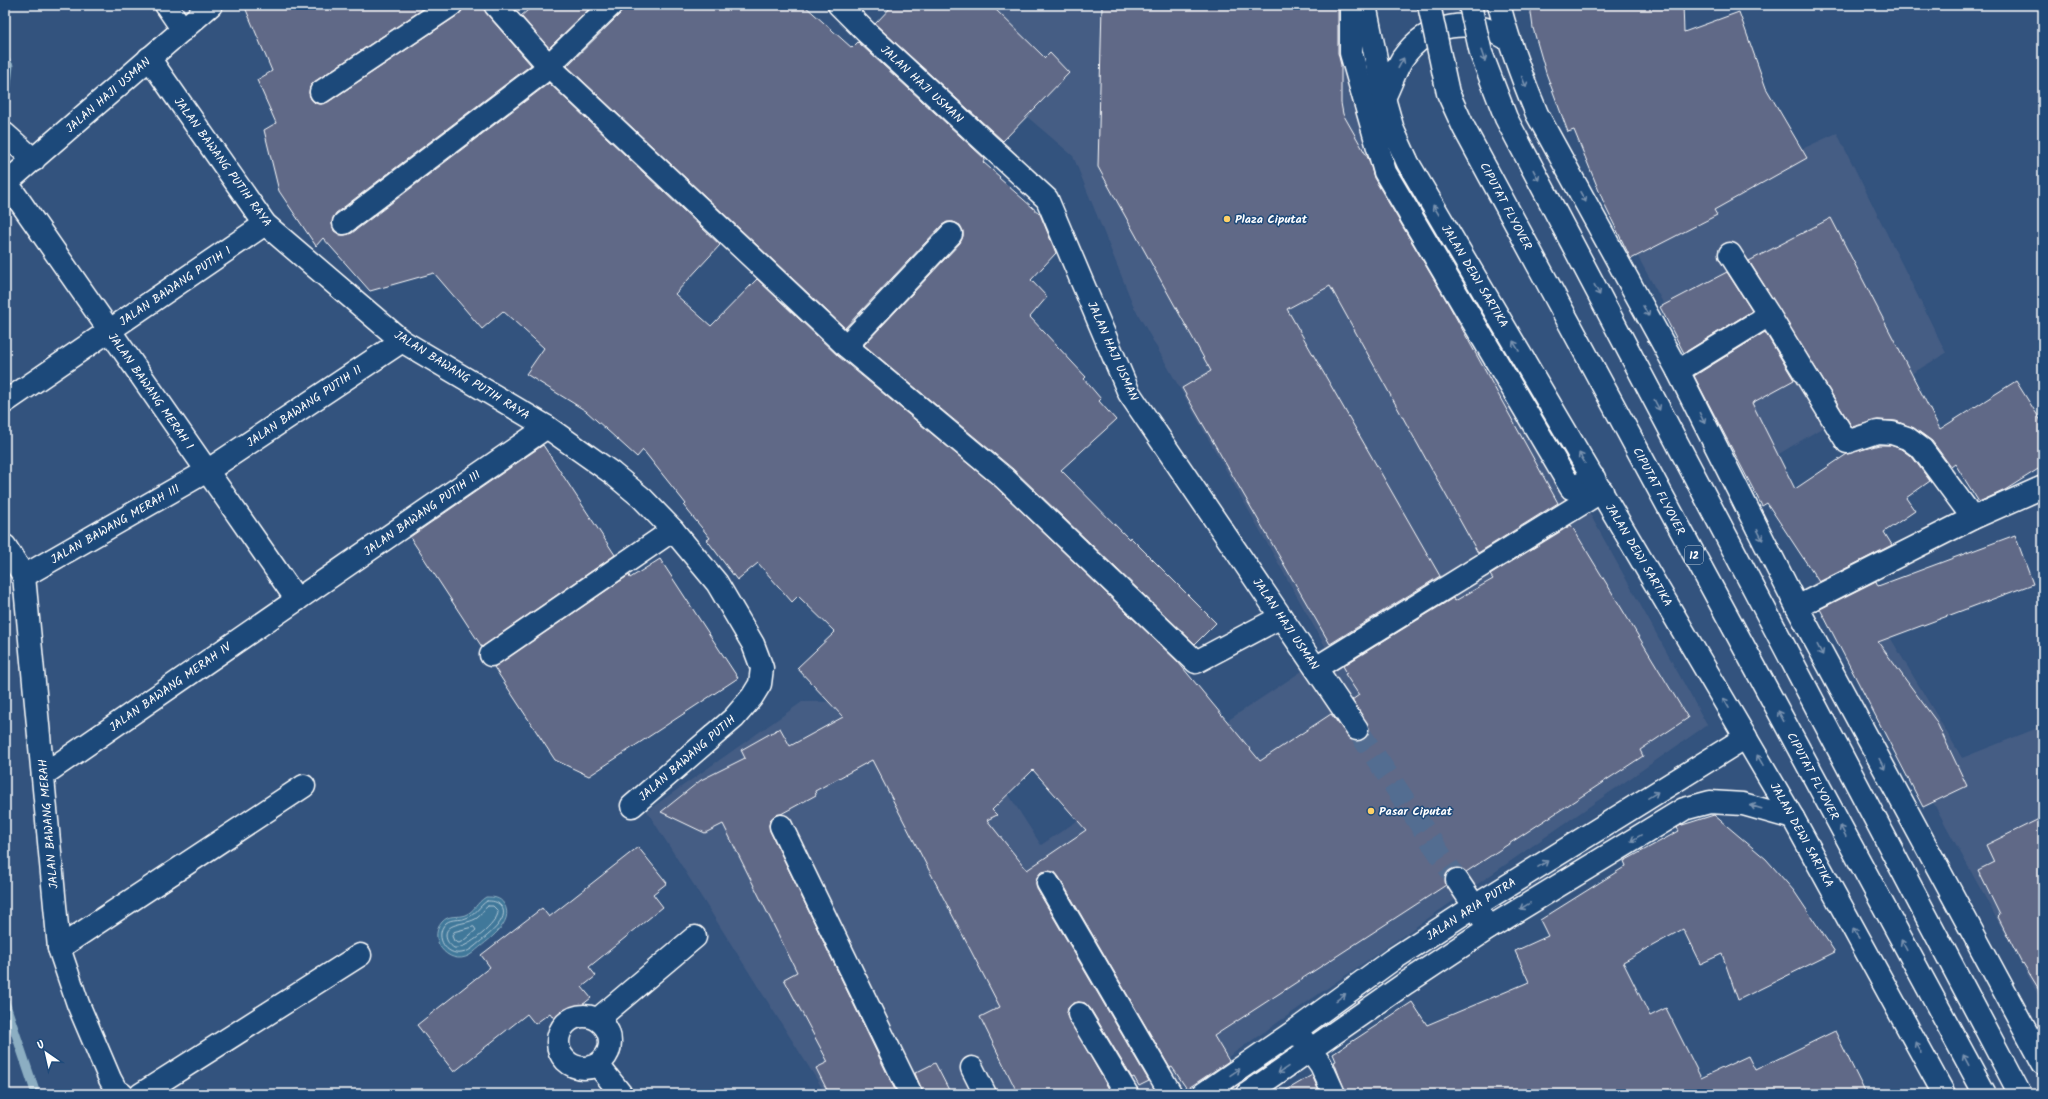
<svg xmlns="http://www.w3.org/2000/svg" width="2048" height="1099" font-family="Kalam,sans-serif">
	<rect width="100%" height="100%" fill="#33537e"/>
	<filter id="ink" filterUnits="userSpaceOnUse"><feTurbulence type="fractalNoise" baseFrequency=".025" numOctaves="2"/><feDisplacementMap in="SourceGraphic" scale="8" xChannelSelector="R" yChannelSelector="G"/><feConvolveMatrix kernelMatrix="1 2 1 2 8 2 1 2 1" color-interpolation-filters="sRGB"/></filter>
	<g filter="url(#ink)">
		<!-- built -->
		<g fill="#455d84">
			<polygon points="896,5 1367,5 1365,47 1409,188 1707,725 1228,1057 1168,1094 826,1094 647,811 802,702 889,701 1009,795 1041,845 1329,653 1134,307 1073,156"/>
			<polygon points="1526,5 1631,5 1719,187 1837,133 1946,353 1754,469 1584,158"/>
			<polygon points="1841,555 1962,758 2043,726 2043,1003 1813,583"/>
		</g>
		<!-- water -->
		<path fill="#40789a" stroke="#8caec2" d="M486,897c7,0 14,0 18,7 12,19 -18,37 -30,48 -21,19 -49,-11 -32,-30 7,-8 15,-4 23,-7 10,-4 11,-12 21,-18z"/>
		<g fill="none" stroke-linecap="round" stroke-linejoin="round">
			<!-- shore -->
			<g stroke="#b3c9d7" stroke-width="1">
				<path d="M487,901c5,0 10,0 14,5 11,13 -17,32 -26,40 -24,21 -44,-9 -29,-23 6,-5 14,-2 20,-5 10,-3 13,-12 21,-17z"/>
				<path d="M488,906h5l5,5c1,12 -32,39 -44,37 -4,-3 -8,-7 -8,-13 0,-13 21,-10 31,-17 5,-3 6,-9 11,-12z"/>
				<polygon points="474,927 476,930 463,941 459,943 454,941 452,936 454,932"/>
			</g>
			<!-- stream -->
			<g stroke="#8caec2" stroke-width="9">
				<polyline points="5,60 9,66 5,102"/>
				<polyline points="5,1002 36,1094"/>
			</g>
		</g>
		<!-- building -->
		<g fill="#616987" stroke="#fff" fill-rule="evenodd">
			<path d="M244,5h185l-115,77 -4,5 -1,6 2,6 4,4 6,1 7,-2 130,-87 4,-4 1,-6h20l3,8 45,52 -195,148 -3,5 -1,6 2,7 6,4h5l7,-2 197,-150 171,162 -45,49 36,32 46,-47 81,77 158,131 182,175 82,99 71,-47 20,26 7,1 6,-2 4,-5 1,-6 -17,-28 7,-5 -14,-21 2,-1 -4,-7 110,-68 2,3 38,-22 -3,-4 81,-50 117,193 -48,32 3,6 -177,116 -9,-4 -7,2 -4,5v10l-232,151 15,25 -42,28 -15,-22 -2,1 -111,-191 -4,-5 -7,-1 -7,1 -4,5 -1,6 1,6 112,192 -10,5 -5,-9 -2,1 -42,-70 -5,-5 -7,-1 -6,2 -4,4 -1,7 42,74 -9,5h-82l-38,-77 20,-10 -128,-247 -57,31 1,4 -35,19 -6,1 -4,4 -2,6 1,6 127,263h-68l-13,-26 12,-6 -44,-83 13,-7 -74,-148 -18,9 -44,-21 40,-32 44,-22 -4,-8 39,-22 10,18 53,-29 -46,-49 38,-36 -37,-36 -6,6 -34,-39 -21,17 -30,-40 3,-2 -26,-32 2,-2 -43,-54 -6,7 -51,-46 -60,-37 18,-26 -41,-37 -21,18 -48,-56 -64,18 -47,-53 -7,8 -37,-55 -15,-61 12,-7 -19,-43 15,-9zM1033,770l53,60 -59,40 -40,-50 10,-5 -5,-5z"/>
			<polygon points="534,5 593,5 549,48 521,16"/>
			<polygon points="623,5 804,5 852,48 858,42 985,159 983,162 1000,177 999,178 1040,214 1056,253 1031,280 1047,297 1030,317 1086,377 1084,379 1101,399 1099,401 1116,420 1061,470 1129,539 1130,537 1216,623 1195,644 1013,469 864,345 960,243 963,236 963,231 960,225 953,222 947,222 942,225 845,328 567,66 620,14"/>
			<polygon points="893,5 991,5 1045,58 1050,53 1069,73 1003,141 875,24"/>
			<polygon points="1102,5 1338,5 1338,53 1341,65 1341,103 1343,114 1369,160 1374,178 1449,305 1558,503 1478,553 1330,286 1287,309 1440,576 1330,644 1182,388 1211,371 1098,167"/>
			<polygon points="1530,5 1683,5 1684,32 1739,12 1766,88 1807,158 1714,210 1717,215 1631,259 1606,208 1574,130 1568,132 1546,73 1533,28"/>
			<polygon points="1831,218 1940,429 2016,381 2043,424 2043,466 2005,490 1979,502 1955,464 1951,467 1932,441 1914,428 1896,421 1878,420 1852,427 1749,261"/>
			<polygon points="1727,272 1752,311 1684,353 1660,307"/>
			<polygon points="1765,332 1794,380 1752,403 1795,489 1847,454 1879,445 1890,445 1901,449 1913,458 1930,481 1906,498 1915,511 1884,532 1892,545 1819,582 1767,503 1762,506 1694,376"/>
			<polygon points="543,445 615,555 482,647 410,537"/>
			<polygon points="2015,535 2033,584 1878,642 1936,721 1967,786 1923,807 1820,609 1876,581 1878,586"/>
			<polygon points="660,559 738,678 589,776 555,760 494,667 629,575 630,578"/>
			<polygon points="1714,815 1766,859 1794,891 1835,952 1738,1000 1722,954 1700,964 1683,929 1623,962 1650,1016 1666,1008 1701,1078 1748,1056 1755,1070 1835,1031 1866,1094 1346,1094 1334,1062 1336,1061 1333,1054 1412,1002 1427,1025 1529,982 1515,951 1548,936 1540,920 1626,866 1624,861 1679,831 1677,828 1679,826"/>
			<polygon points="2043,817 2043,996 2023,963 2022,964 1998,917 2000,915 1978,870 1994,862 1986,845"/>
			<polygon points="638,847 667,883 653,894 663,907 589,967 596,976 582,987 591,998 558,1024 550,1013 535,1024 527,1014 454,1072 417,1025 490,967 481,955 542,908 549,917"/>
			<polygon points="935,1063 951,1094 923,1094 915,1073"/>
			<polygon points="1312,1075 1320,1094 1280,1094"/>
		</g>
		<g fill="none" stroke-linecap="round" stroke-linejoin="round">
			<!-- minor-tunnel -->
			<polyline stroke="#526d91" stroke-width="22" stroke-dasharray="22 11" stroke-linecap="butt" points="1357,729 1457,880"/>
			<!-- minor casing -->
			<g stroke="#fff" stroke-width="25">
				<g id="minor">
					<polyline points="166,5 183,30"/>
					<polyline points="495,5 549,66 846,346 1004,478 1196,662 1281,617"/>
					<polyline points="839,5 866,32 1047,199 1129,393 1357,729"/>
					<polyline points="1351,5 1351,53 1385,172 1571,488 1594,478"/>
					<polyline points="149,58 265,224 402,341 547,427 612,473 642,498 673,530 717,583 753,644 762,668 760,684 752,697 734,718 632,806"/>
					<polyline points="321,92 451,5"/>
					<polyline points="5,134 34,160"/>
					<polyline points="7,183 297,600"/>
					<polyline points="5,184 211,5"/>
					<polyline points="344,223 540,74 611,5"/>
					<polyline points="1730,254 1769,315"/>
					<polyline points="846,346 951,234"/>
					<polyline points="1678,371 1769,315 1847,442 1877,432 1892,433 1907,438 1922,449 1973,518"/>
					<polyline points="5,402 265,224"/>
					<polyline points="5,546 24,576 59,948 78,1004 110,1079 116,1090 122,1094"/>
					<polyline points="24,576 207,471 402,341"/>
					<polyline points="1797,607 1973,518 2043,487"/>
					<polyline points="491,655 673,530"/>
					<polyline points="1316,668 1602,491"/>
					<polyline points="43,775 547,427"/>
					<polyline points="781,826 911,1094"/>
					<polyline points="1457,880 1489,928"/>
					<polyline points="1048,883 1171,1094"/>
					<polyline points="59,948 304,786"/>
					<polyline points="1079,1014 1127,1094"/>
					<circle cx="584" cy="1042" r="26"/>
					<polyline points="598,1019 695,937"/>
					<polyline points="1296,1030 1321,1065 1334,1094"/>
					<polyline points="598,1065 621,1094"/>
					<polyline points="972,1068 985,1094"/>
					<polyline points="141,1094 360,955"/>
				</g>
			</g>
			<!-- major casing -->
			<g stroke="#fff" stroke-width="25">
				<g id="major">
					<polyline points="1365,5 1384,98 1393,130 1408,163 1793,818 1944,1094"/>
					<path d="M1499,5c10,38 23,73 38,109l141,257 119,236 246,456"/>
					<path d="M1384,98c6,-12 11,-27 18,-39 26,-38 69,-42 106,-20"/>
					<polyline points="1203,1094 1296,1030 1392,960 1475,906 1746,737"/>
					<polyline points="1247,1094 1406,983 1489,928 1684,809 1710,802 1743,804 1793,818"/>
				</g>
			</g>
			<!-- minor -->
			<use href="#minor" stroke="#1f4a7a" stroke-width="22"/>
			<!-- major -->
			<use href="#major" stroke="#1f4a7a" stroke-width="22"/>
			<!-- highway-bridge casing -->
			<g stroke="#fff" stroke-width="25" stroke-linecap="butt">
				<g id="highway-bridge">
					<polyline points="1429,5 1448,93 1464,128 1985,1094"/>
					<polyline points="1470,5 1481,53 1506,118 2020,1094"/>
				</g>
			</g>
			<!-- highway-bridge -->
			<use href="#highway-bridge" stroke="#1f4a7a" stroke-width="22"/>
		</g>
		<!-- one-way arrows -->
		<defs><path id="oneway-shaft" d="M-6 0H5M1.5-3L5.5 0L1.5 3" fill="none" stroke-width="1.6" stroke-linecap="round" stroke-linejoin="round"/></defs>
		<g stroke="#7992af">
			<use href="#oneway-shaft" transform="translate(1483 56) rotate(71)"/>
			<use href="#oneway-shaft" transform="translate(1401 63) rotate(-62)"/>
			<use href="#oneway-shaft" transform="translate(1524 82) rotate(67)"/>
			<use href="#oneway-shaft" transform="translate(1536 175) rotate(62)"/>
			<use href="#oneway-shaft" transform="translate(1583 197) rotate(61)"/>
			<use href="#oneway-shaft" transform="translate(1436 210) rotate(-121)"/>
			<use href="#oneway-shaft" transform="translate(1597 290) rotate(62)"/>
			<use href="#oneway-shaft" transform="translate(1646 311) rotate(61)"/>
			<use href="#oneway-shaft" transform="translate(1516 346) rotate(-121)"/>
			<use href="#oneway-shaft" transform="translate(1657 405) rotate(62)"/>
			<use href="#oneway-shaft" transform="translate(1702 418) rotate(64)"/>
			<use href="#oneway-shaft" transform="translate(1582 458) rotate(-121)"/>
			<use href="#oneway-shaft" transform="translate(1760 535) rotate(63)"/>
			<use href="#oneway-shaft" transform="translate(1820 650) rotate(62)"/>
			<use href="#oneway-shaft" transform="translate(1726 703) rotate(-120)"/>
			<use href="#oneway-shaft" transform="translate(1781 716) rotate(-118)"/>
			<use href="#oneway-shaft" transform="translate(1760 760) rotate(-120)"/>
			<use href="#oneway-shaft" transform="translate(1882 764) rotate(62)"/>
			<use href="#oneway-shaft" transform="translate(1653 795) rotate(-32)"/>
			<use href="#oneway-shaft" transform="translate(1756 807) rotate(-164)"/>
			<use href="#oneway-shaft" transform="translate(1843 831) rotate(-118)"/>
			<use href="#oneway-shaft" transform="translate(1636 838) rotate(149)"/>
			<use href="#oneway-shaft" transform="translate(1543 864) rotate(-32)"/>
			<use href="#oneway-shaft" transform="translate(1525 906) rotate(149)"/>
			<use href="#oneway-shaft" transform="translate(1856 933) rotate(-119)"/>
			<use href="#oneway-shaft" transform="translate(1904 945) rotate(-118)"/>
			<use href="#oneway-shaft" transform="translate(1341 997) rotate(-36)"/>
			<use href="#oneway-shaft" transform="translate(1918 1047) rotate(-119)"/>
			<use href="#oneway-shaft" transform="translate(1966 1060) rotate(-118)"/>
			<use href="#oneway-shaft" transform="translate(1283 1070) rotate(146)"/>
			<use href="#oneway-shaft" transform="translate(1235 1072) rotate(-34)"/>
		</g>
	</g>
	<!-- markers -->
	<g fill="#ffd166" stroke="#1f4a7a" stroke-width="1.5">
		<circle cx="1227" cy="219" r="4"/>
		<circle cx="1371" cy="811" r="4"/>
	</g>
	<g text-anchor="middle" stroke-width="3" stroke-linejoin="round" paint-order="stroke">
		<!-- shield labels -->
		<rect fill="#1f4a7a" stroke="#bcc9d7" stroke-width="1" x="1685" y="546" width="18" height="18" rx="3"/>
		<g font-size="11" font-weight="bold" fill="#fff">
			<text x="1694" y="559">12</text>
		</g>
		<!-- street labels -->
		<g font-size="12" fill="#fff" stroke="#1f4a7a">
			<text transform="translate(922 84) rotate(43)" y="4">JALAN HAJI USMAN</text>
			<text transform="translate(108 95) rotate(-41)" y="4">JALAN HAJI USMAN</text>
			<text transform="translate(223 162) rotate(54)" y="4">JALAN BAWANG PUTIH RAYA</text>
			<text transform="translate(1506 206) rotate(62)" y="4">CIPUTAT FLYOVER</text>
			<text transform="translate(1475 276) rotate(59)" y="4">JALAN DEWI SARTIKA</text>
			<text transform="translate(175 286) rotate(-34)" y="4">JALAN BAWANG PUTIH I</text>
			<text transform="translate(1113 351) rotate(66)" y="4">JALAN HAJI USMAN</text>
			<text transform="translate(462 375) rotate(32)" y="4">JALAN BAWANG PUTIH RAYA</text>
			<text transform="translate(151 391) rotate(55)" y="4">JALAN BAWANG MERAH I</text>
			<text transform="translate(304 406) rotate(-34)" y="4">JALAN BAWANG PUTIH II</text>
			<text transform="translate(1659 491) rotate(62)" y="4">CIPUTAT FLYOVER</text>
			<text transform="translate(422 513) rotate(-35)" y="4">JALAN BAWANG PUTIH III</text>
			<text transform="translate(115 524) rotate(-30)" y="4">JALAN BAWANG MERAH III</text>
			<text transform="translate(1639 555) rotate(59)" y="4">JALAN DEWI SARTIKA</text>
			<text transform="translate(1286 624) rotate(56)" y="4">JALAN HAJI USMAN</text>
			<text transform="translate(170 687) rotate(-35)" y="4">JALAN BAWANG MERAH IV</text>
			<text transform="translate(687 758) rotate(-41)" y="4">JALAN BAWANG PUTIH</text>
			<text transform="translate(1813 776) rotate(62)" y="4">CIPUTAT FLYOVER</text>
			<text transform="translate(48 824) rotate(-95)" y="4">JALAN BAWANG MERAH</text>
			<text transform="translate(1802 835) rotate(61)" y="4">JALAN DEWI SARTIKA</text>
			<text transform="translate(1471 909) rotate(-33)" y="4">JALAN ARIA PUTRA</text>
		</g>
		<!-- poi labels -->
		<g font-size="12" font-weight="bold" fill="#fff" stroke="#1f4a7a" text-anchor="start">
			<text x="1235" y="223">Plaza Ciputat</text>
			<text x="1379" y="815">Pasar Ciputat</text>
		</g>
	</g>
	<!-- margin -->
	<rect width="2048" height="1099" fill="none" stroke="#1f4a7a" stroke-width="20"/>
	<rect x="10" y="10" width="2028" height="1079" fill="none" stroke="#fff" stroke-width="1.5" filter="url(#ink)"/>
	<!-- north arrow -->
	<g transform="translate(46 1053) rotate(326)" stroke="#1f4a7a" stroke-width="3" paint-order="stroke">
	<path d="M0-3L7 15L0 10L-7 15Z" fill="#ffffff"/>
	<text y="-6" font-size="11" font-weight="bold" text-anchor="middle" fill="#ffffff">U</text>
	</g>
</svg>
